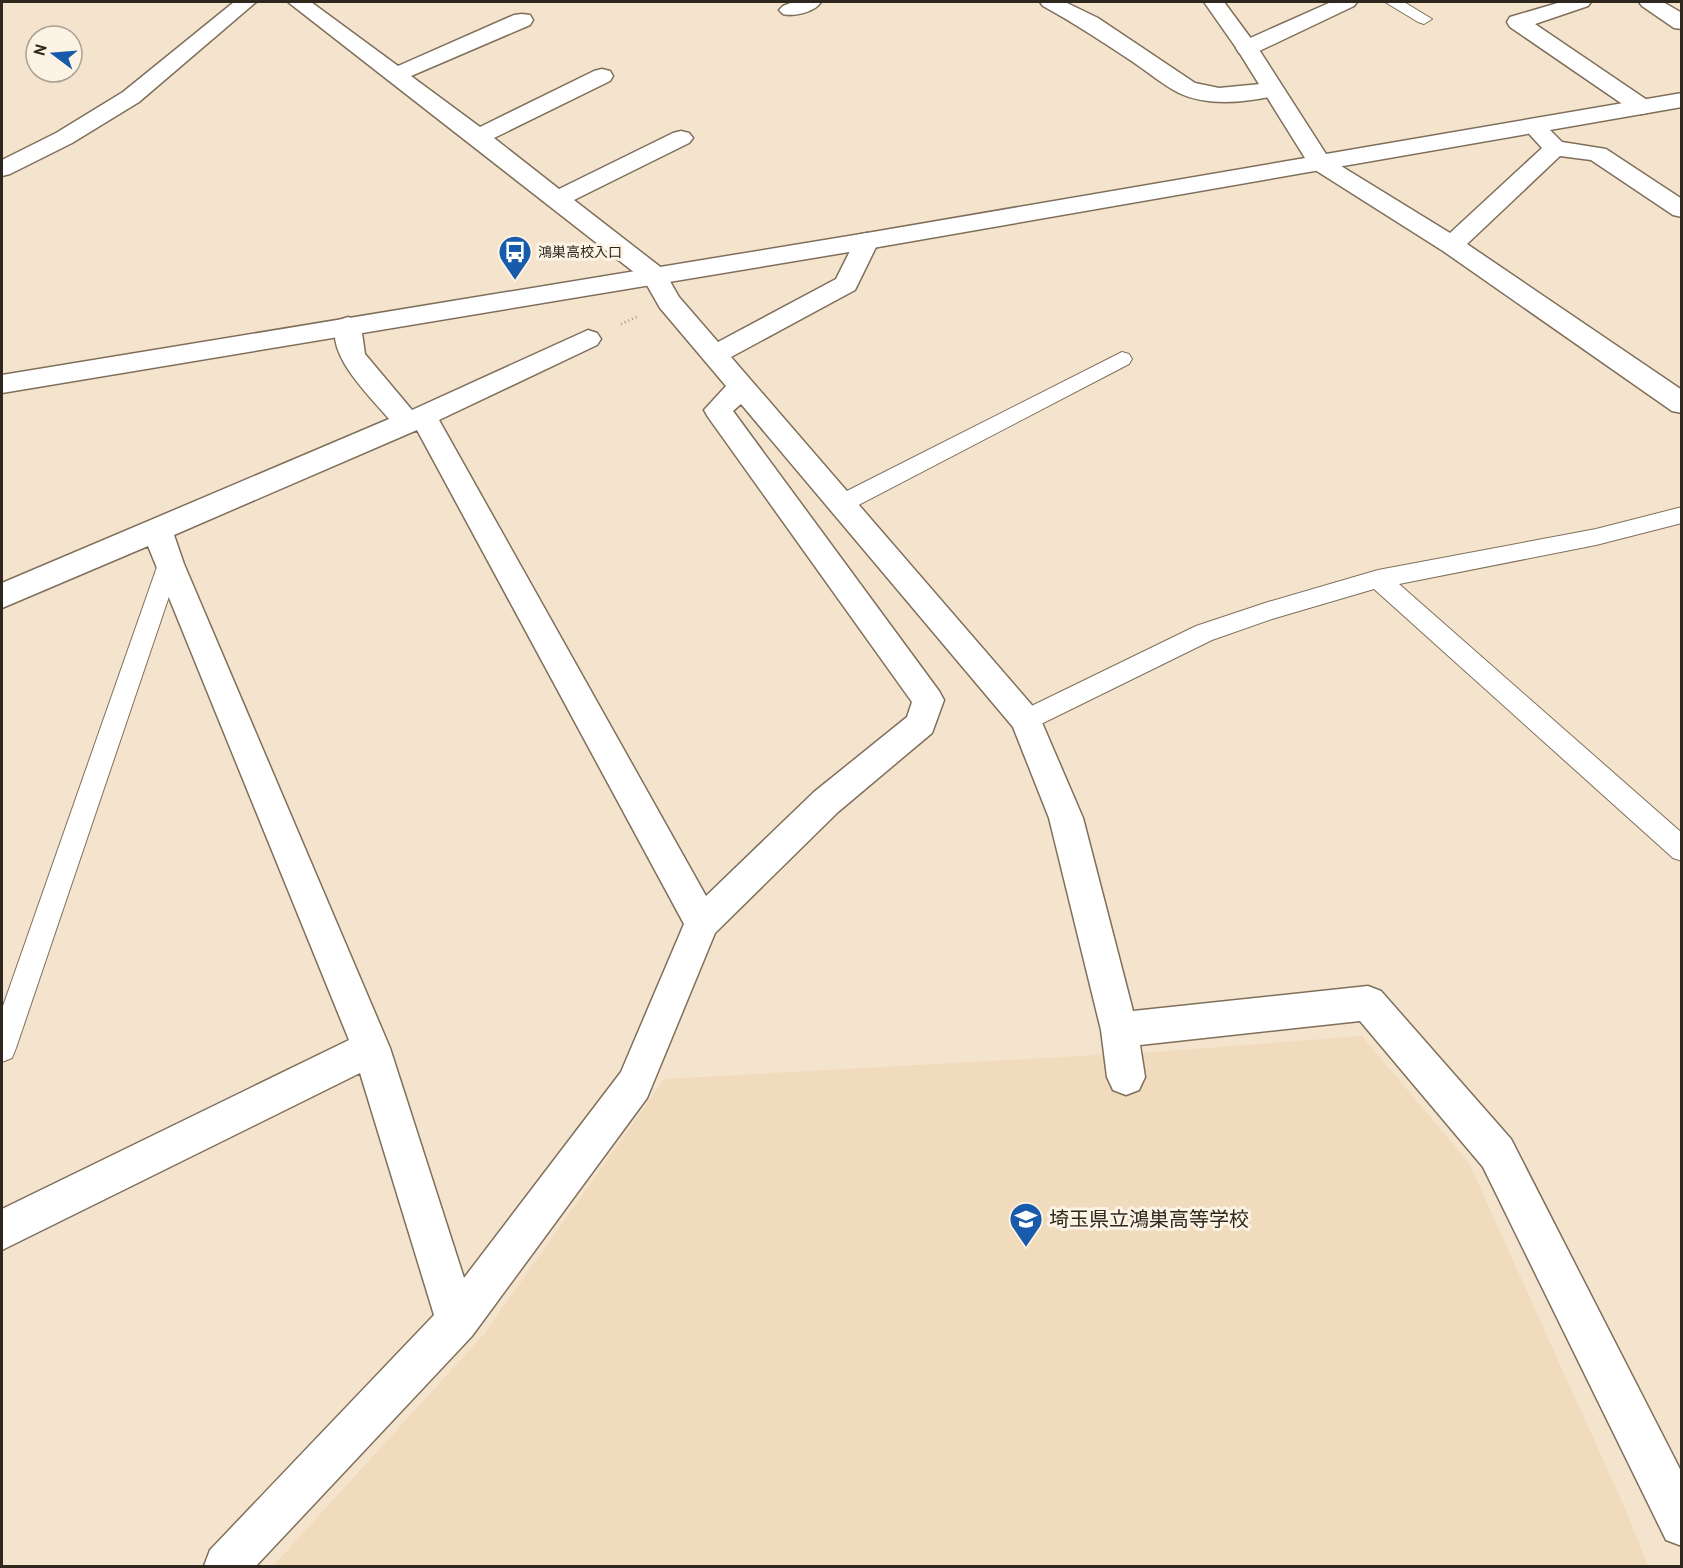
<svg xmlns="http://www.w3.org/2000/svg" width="1683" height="1568" font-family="'PT Sans','Noto Sans JP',sans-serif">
	<rect width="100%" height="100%" fill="#f5e4cd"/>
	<!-- built -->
	<polygon fill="#f1dbbd" points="1362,1036 1469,1163 1624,1506 1648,1566 273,1566 484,1334 664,1079 1154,1052"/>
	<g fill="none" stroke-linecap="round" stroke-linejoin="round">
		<!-- lane casing -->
		<g stroke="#7f6f5a" stroke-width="2">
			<g id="lane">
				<polygon points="1385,2 1404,2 1432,19 1424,24 1418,22"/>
				<polygon points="1122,352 1129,354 1132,359 1129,364 849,510 841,512 833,510 830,504 833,498"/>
				<polygon points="1682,507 1682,523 1596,545 1399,584 1682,833 1682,861 1673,858 1374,589 1272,619 1212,640 1035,727 1026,730 1017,727 1014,720 1017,713 1196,626 1268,602 1378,570 1596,529"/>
				<polygon points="169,555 177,558 180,564 16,1048 12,1058 2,1062 2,1009 158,564 161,558"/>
			</g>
		</g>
		<!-- street casing -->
		<g stroke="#7f6f5a" stroke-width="3">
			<g id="street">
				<polygon points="234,2 256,2 139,102 72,143 10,174 2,176 2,160 56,133 123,92"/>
				<path d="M288,2h23l87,64 116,-51 8,-1 8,1 3,5 -3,5 -119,51 69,51 114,-56 8,-2 8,2 3,5 -3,5 -116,57 65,51 114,-56 8,-2 8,2 4,5 -4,5 -115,57 89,69 16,28 39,45 118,-63 22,-44 9,-2 9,2 3,6 -24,49 -124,67 306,354 46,107 50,193 235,-25 13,5 130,148 171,334v73l-16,-6 -183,-373 -123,-146 -220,24 5,32 -6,13 -13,5 -13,-5 -6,-13 -6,-47 -52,-212 -36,-91 -272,-323 -8,7 206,280 5,9 -12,33 -94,79 -123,121 -68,165 -175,238 -216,230h-52l6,-16 224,-235 -74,-242 -358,177v-41l347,-169 -201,-494 -146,62v-25l387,-164c-17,-21 -69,-69 -50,-99l9,-3 9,3 4,6 4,28 47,56 176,-80 9,3 4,6 -4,6 -158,75 267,476 108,-104 93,-75 5,-15 -204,-285 -4,-7 22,-24 -66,-78 -16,-28zM417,430l267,494 -63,148 -157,206 -74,-230 -206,-484 -10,-29z"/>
				<path d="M793,2h28c-6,10 -27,15 -38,12l-4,-4 4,-4z"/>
				<path d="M1040,2h25l33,16 97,65 24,5 52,-5 8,2 3,5 -3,5c-30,7 -71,12 -100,-2 -16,-8 -31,-21 -46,-31 -30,-20 -59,-39 -90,-56z"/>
				<polygon points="1331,2 1357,2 1354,6 1255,53 1247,54 1239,53 1236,48 1239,43"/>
				<polygon points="1561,2 1591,2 1588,6 1535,24 1650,102 1653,107 1650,112 1642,114 1634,112 1510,27 1507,22 1510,17"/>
				<polygon points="1639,2 1663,2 1682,13 1682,29 1674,28 1642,6"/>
				<polygon points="1533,119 1541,121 1562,142 1606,149 1682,199 1682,217 1673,215 1591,160 1560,156 1467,244 1682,390 1682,413 1672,411 1443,251 1312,168 1308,163 1312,158 1320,156 1328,158 1450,233 1542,148 1522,126 1525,121"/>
			</g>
		</g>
		<!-- secondary casing -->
		<g stroke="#7f6f5a" stroke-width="3">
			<polygon id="secondary" points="1204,2 1224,2 1258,48 1326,154 1682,93 1682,107 867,249 2,393 2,375 867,233 1305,158 1237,49"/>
		</g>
		<!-- path -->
		<polyline stroke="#ada08e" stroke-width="3" stroke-dasharray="1 3" stroke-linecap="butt" points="621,324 639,316"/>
		<!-- lane -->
		<use href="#lane" fill="#fff" fill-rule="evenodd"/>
		<!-- street -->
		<use href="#street" fill="#fff" fill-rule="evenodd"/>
		<!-- secondary -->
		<use href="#secondary" fill="#fff" fill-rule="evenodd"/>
	</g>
	<!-- icons -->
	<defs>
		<g id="bus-pin" transform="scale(1.725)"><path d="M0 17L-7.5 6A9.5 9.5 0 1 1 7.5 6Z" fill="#185bab" stroke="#fdf3e4"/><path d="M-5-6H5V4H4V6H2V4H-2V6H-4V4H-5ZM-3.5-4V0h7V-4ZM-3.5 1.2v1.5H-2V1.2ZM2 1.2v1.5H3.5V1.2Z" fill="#fff"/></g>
		<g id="school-pin" transform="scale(1.725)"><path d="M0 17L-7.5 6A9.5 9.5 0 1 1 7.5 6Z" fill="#185bab" stroke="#fdf3e4"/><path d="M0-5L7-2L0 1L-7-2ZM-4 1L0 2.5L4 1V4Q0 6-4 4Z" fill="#fff"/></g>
	</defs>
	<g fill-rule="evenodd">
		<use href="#bus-pin" x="515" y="252"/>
		<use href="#school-pin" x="1026" y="1219"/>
	</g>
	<g text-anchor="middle" stroke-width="6" stroke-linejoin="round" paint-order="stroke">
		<!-- far-poi labels -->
		<g font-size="14" fill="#2d271e" stroke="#fdf3e4" text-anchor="start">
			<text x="538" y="257">鴻巣高校入口</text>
		</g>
		<!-- near-poi labels -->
		<g font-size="20" fill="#2d271e" stroke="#fdf3e4" text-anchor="start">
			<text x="1049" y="1226">埼玉県立鴻巣高等学校</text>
		</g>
	</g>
	<!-- border -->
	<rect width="1683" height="1568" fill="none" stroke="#2d271e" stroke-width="6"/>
	<!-- north arrow -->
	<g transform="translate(54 54) rotate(286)"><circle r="28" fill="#fdf3e4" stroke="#aaa195" stroke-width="1.5"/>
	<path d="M0-4.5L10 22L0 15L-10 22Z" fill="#185bab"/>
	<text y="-9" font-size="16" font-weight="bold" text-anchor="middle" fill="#2d271e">N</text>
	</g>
</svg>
